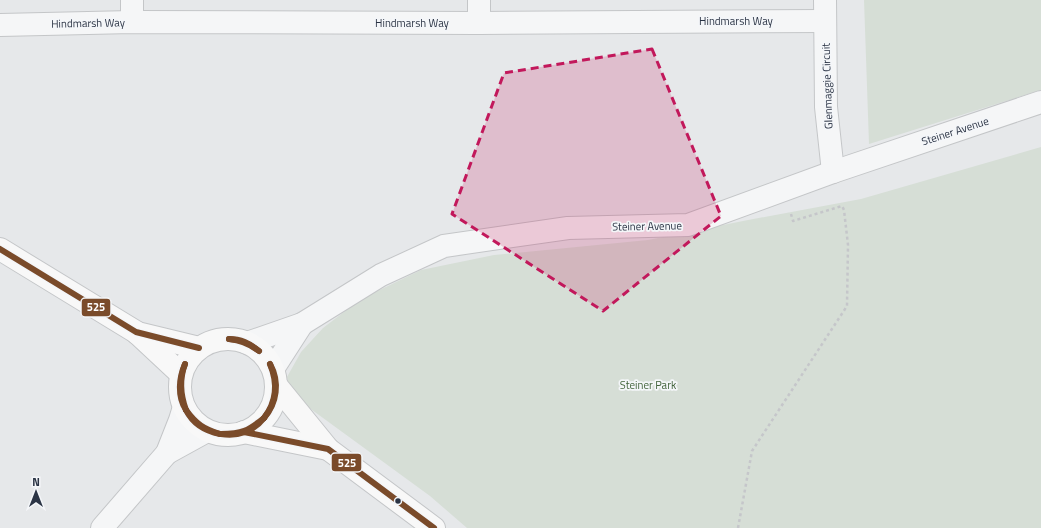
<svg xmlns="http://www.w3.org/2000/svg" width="1041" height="528" font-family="'Titillium Web',sans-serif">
	<rect width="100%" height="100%" fill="#e6e8ea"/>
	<!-- green -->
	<g fill="#d6ded6">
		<polygon points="864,0 1041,0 1041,90 869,144"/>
		<polygon points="1041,147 1041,528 467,528 430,496 297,399 290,391 287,377 301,352 323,328 361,299 421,270 494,255 648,240 748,220 861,199"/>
	</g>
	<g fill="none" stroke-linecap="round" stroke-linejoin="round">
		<!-- street casing -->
		<g stroke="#c4c6c8" stroke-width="24">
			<g id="street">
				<polyline points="479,0 479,23"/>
				<polyline points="825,0 826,107 833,172"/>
				<polyline points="132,22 132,0"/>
				<polyline points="0,25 132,22 479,23 825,21"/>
				<polyline points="247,343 302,324 381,275 444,246 568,228 688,225 833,172 1041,102"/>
				<polyline points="273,369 302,324"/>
				<polyline points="167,453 207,431"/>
				<polyline points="102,528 167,453 180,420 184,407"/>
			</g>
		</g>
		<!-- secondary casing -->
		<g stroke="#c4c6c8" stroke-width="24">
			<g id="secondary">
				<polyline points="0,249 136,332 181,374"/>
				<polyline points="137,333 199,348"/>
				<circle cx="228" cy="387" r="48"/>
				<polyline points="276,385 328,449 434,528"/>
				<polyline points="244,432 328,449"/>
			</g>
		</g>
		<!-- path -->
		<polyline stroke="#c5c6ca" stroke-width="2.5" stroke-dasharray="3 3" stroke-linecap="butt" points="738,528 752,451 847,306 848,245 844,210 842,206 793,221 791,214"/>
		<!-- street -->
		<use href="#street" stroke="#f5f6f7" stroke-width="22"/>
		<!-- secondary -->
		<use href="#secondary" stroke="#f8f8f8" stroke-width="22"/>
		<!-- bus-1 casing -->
		<g stroke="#f4f6f9" stroke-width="9">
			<g id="bus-1">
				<polyline points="0,249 136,332 199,348"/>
				<path d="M229,339c11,1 21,5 30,12"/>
				<path d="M229,339c12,0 20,4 30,12"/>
				<path d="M185,364c-6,16 -5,30 1,46"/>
				<path d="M185,364c-6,14 -8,32 1,46"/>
				<path d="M186,410c10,14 18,19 34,24"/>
				<path d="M186,410c7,14 18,21 34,24"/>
				<path d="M264,418c13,-17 14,-35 6,-54"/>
				<path d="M264,418c13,-15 16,-36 6,-54"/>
				<polyline points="244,432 328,449 434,528"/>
				<path d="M221,434c21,0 27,-3 43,-16"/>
				<path d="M221,434c17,3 33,-3 43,-16"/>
			</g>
		</g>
		<!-- bus-1 -->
		<use href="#bus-1" stroke="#7a4b2a" stroke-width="6"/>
	</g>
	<!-- marked area -->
	<path fill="#c2185b" fill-opacity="0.2" stroke="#c2185b" stroke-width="3" stroke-dasharray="8 5" stroke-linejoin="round" d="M652,49l69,167 -118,95 -151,-97 52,-141z"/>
	<!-- markers -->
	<circle fill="#2b3445" stroke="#f4f6f9" stroke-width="1.5" cx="398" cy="501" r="3.5"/>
	<g text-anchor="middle" stroke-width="3.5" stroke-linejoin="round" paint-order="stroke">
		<!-- street labels -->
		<g font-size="11" fill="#2b3445" stroke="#f4f6f9">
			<text x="736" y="25">Hindmarsh Way</text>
			<text transform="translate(88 23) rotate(-1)" y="4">Hindmarsh Way</text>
			<text x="412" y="27">Hindmarsh Way</text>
			<text transform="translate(827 86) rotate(-92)" y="4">Glenmaggie Circuit</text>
			<text transform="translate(955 131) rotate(-18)" y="4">Steiner Avenue</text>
			<text transform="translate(647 226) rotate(-1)" y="4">Steiner Avenue</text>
		</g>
		<!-- park labels -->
		<g font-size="11" fill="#3f6138" stroke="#f4f6f9">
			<text x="648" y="389">Steiner Park</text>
		</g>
	</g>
	<g stroke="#f4f6f9" stroke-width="1.5">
		<rect x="81" y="298" width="30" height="19" rx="4" fill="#7a4b2a"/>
		<rect x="331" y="453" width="31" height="19" rx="4" fill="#7a4b2a"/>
	</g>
	<g font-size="11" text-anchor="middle" font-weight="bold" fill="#fff">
		<text x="96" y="311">525</text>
		<text x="347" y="467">525</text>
	</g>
	<!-- north arrow -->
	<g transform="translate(36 492)" stroke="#f4f6f9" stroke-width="3" paint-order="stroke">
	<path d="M0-3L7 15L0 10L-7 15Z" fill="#2b3445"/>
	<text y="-6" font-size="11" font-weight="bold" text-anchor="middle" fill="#2b3445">N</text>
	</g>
</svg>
